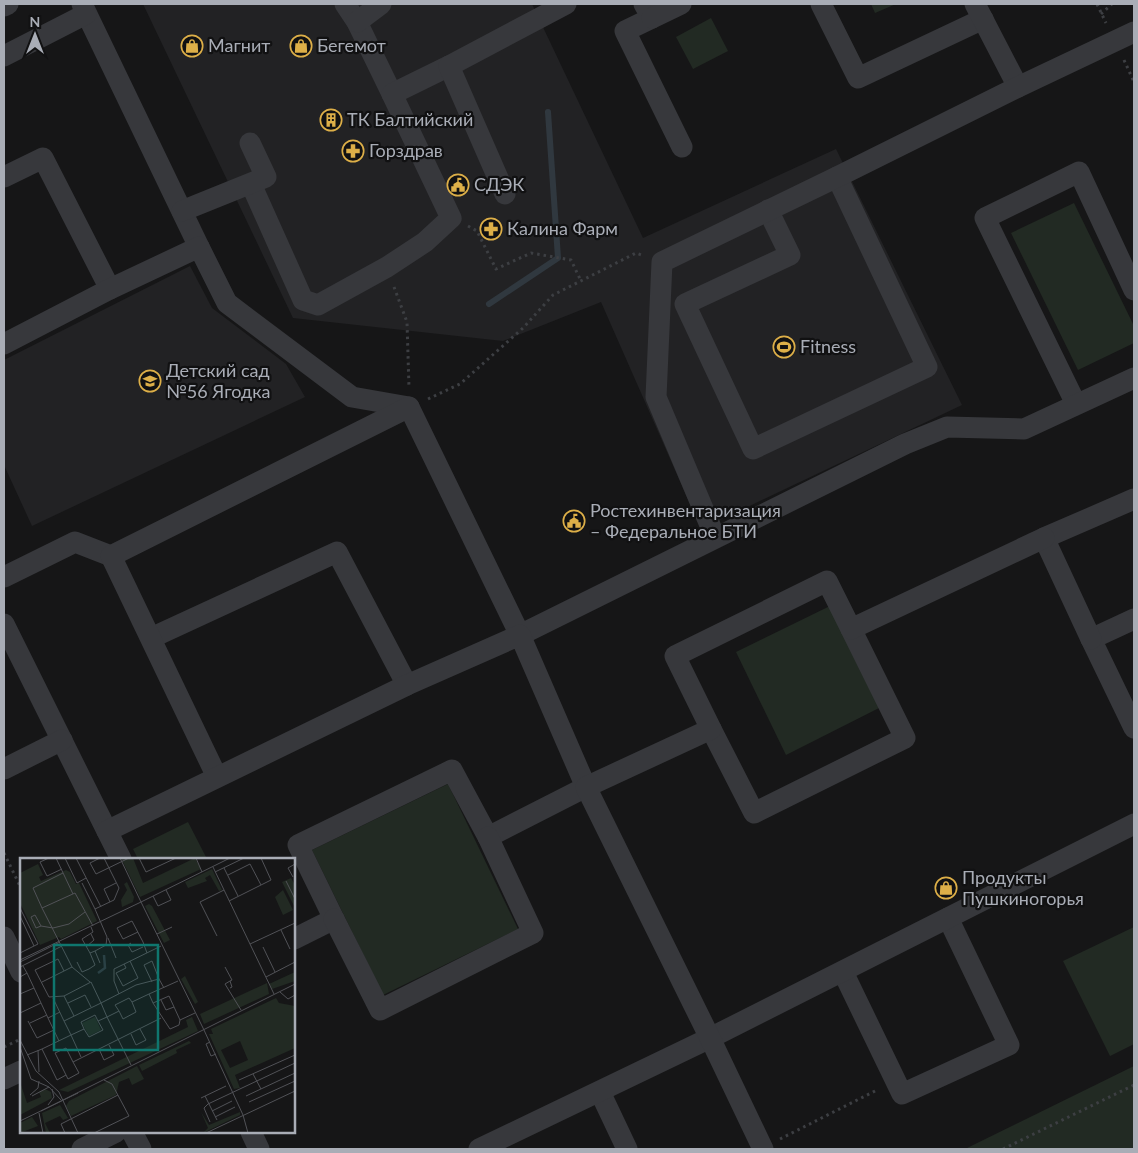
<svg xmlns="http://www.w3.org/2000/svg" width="1138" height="1153" font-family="Lato,sans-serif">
	<rect width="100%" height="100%" fill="#161617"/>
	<!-- built -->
	<g fill="#222224">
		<polygon points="143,4 532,4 643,238 836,149 962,405 701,529 601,302 503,341 293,318"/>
		<polygon points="190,266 212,308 286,364 305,397 32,526 4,465 4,360"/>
	</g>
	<!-- green -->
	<g fill="#222a23">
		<polygon points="871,4 896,4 875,13"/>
		<polygon points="711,18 728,51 693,69 676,37"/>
		<polygon points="1074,203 1134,326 1134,343 1078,370 1011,233"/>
		<polygon points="830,606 881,707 786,755 736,652"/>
		<polygon points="448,784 518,929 383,995 312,850"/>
		<polygon points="188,822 207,859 138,859 133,849"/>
		<polygon points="1134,927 1134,1044 1110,1056 1063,961"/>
		<polygon points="1134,1066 1134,1149 965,1149"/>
	</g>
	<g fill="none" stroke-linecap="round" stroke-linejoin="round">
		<!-- stream -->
		<polyline stroke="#30383f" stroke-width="6" points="489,304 558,258 548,112"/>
		<!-- path -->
		<g stroke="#3d3f43" stroke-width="3" stroke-dasharray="2.5 4" stroke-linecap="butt">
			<polyline points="1097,4 1106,23"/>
			<polyline points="1101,14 1112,4"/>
			<polyline points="1124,60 1134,82"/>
			<polyline points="468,226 477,231 496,269 531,253 571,260 581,281"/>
			<polyline points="394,287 407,322 409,388"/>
			<polyline points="428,399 460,384 523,328 553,295 636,253 644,256"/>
			<polyline points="4,853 21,888"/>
			<polyline points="4,1047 21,1039"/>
			<polyline points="780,1139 877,1090"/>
			<polyline points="1003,1149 1134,1085"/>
		</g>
		<!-- minor -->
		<g stroke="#37383c" stroke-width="21">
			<polyline points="82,4 199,247"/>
			<polyline points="345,4 357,22 392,94"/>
			<polyline points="644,4 652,18 625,31 682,147"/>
			<polyline points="821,4 858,78 983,19"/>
			<polyline points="975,4 1018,87"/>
			<polyline points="4,6 8,4"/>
			<polyline points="652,18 681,4"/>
			<polyline points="357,22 381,4"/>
			<polyline points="4,56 86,14"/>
			<polyline points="4,177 43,158 110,289"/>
			<polyline points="251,184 303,300 318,305 387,267 425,242 451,218 392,94 449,66"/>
			<polyline points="505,194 449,66 566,4"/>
			<polyline points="768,210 790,255 685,304 753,449 927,367 837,177"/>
			<polyline points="182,211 266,177 250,143"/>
			<polyline points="4,344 110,289 199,247 227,303 352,397 409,407"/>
			<polyline points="1076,404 985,218 1079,172 1134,290"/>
			<polyline points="715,537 656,397 662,262 837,177 1018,87 1134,32"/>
			<polyline points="4,577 75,542 111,556"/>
			<polyline points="1134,619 1091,639 1134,728"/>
			<polyline points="4,624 107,831"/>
			<polyline points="151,638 337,552 407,685"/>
			<polyline points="1091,639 1044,538 1134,499"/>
			<polyline points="711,729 754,813 905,738 851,629"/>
			<polyline points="4,769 62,740"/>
			<polyline points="217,777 111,556 409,407 520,635 905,444 947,427 1024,429 1134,378"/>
			<polyline points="121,859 107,831 407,685 520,635 586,787 488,837 452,770 298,845 334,919 294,939"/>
			<polyline points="334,919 380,1010 533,933 488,837"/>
			<polyline points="4,937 21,972"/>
			<polyline points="843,972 902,1094 1009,1045 948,918"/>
			<polyline points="4,1079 21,1071"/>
			<polyline points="600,1092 627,1149"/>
			<polyline points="132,1132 141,1149"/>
			<polyline points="251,1132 259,1149"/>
			<polyline points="82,1149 116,1132"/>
			<polyline points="479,1149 710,1038 1134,824"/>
			<polyline points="763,1149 710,1038 586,787 711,729 675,656 827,581 851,629 1044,538"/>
		</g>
	</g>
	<!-- icons -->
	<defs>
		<g id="shop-ring" transform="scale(1.125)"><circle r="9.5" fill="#111112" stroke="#ddaf48" stroke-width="1.5"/><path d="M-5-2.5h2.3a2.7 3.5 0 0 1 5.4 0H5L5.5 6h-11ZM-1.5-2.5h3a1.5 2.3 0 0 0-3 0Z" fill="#ddaf48"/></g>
		<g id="building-ring" transform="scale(1.125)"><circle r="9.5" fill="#111112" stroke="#ddaf48" stroke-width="1.5"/><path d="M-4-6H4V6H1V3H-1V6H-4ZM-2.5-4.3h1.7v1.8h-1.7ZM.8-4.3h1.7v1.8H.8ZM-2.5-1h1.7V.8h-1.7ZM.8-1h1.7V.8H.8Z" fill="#ddaf48"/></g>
		<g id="pharmacy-ring" transform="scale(1.125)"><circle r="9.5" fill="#111112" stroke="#ddaf48" stroke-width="1.5"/><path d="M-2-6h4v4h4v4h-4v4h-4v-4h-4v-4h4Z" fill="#ddaf48"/></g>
		<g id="civic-ring" transform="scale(1.125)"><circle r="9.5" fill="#111112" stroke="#ddaf48" stroke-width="1.5"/><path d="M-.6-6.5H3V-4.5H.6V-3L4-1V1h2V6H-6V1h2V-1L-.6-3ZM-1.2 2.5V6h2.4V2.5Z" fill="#ddaf48"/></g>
		<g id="stadium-ring" transform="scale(1.125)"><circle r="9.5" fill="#111112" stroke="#ddaf48" stroke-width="1.5"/><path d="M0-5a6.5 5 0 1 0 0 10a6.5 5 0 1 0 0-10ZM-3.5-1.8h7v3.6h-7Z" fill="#ddaf48"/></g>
		<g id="school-ring" transform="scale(1.125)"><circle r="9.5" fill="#111112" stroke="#ddaf48" stroke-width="1.5"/><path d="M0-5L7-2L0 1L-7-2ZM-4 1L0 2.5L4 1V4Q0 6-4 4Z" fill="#ddaf48"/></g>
	</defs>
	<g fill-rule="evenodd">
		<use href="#shop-ring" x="192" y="46"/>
		<use href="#shop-ring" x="301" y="46"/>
		<use href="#building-ring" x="331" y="120"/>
		<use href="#pharmacy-ring" x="353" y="151"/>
		<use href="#civic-ring" x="458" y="185"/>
		<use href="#pharmacy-ring" x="491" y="229"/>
		<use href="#stadium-ring" x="784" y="347"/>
		<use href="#school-ring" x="150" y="381"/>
		<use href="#civic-ring" x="574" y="521"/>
		<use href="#shop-ring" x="946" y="888"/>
	</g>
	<g text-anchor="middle" stroke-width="4.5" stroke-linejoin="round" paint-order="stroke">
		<!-- poi labels -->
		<g font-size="18" fill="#a9adb6" stroke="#111112" text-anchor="start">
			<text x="208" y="52">Магнит</text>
			<text x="317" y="52">Бегемот</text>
			<text x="347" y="126">ТК Балтийский</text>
			<text x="369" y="157">Горздрав</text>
			<text x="474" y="191">СДЭК</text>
			<text x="507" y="235">Калина Фарм</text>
			<text x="800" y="353">Fitness</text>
			<text x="166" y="377">Детский сад<tspan x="166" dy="21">№56 Ягодка</tspan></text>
			<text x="590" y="517">Ростехинвентаризация<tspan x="590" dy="21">– Федеральное БТИ</tspan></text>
			<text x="962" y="884">Продукты<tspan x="962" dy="21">Пушкиногорья</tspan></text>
		</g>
	</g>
	<!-- overview -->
	<g transform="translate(20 858)">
		<rect width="275" height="275" fill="#161617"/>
		<path d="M101,0h12l10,25 52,-25 6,11 24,-11 -85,39zM18,6l5,11 -4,2 2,4 25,-11 4,2 6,12 3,-1 18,38 -36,18 -2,-2 -19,8 -20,-42v-30zM192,11l10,21 -3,1 -9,-16 -5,3 2,3 -19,7 -3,-6zM271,20l4,7v23l-13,-26zM107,24l7,15 -1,5 -11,5 -1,-7 6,-10 -3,-6zM263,32l10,20 -10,5 -8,-18zM129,46l3,2 18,34 -6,3 -19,-37zM275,114v9l-23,8 -3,-5zM165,118l13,26 -3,2 -14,-25zM247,125l2,11 -65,30 -4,-10zM256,140l3,5 16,3v42l-60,27 5,13 -6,1 -25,-55h4l-2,-5zM220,183l8,19 -18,8 -9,-18zM75,159l6,13 -12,6 -7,-13zM172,159l6,14 -130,61 -9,-2 129,-63 -2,-7zM169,183l2,2 -15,7 1,3 -35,18 -3,-6zM117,208l7,13 -12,6 -3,-7 -10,4 -3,13 -45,21 -5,-10 3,-5zM0,224l7,21 14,-6 -2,-5 6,-3 6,3 1,6 -32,17zM40,247l8,13 -5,2 -3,-4 -15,7 5,10h-4l-4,-20zM181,254l8,13 31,-13v3l-37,18 5,-5zM12,259l6,9 -18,7v-10z" fill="#222a23" fill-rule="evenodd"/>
		<path fill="none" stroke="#30383f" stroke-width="2.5" d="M78,115l7,-5 -1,-13"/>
		<path fill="none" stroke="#515257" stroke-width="1" d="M29,0l-9,4 7,14 15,-7M36,0l17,36M45,0l12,25 9,-5M56,0l25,49M80,0l-10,5 6,11 33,-16M119,0l7,14 30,-14M176,0l6,14M193,9l61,127M204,10l14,28M195,14l29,-14M208,17l22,-11 11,21M273,19l-5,-9 7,-4M266,23l9,18M62,25l13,26M133,38l5,10 13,-6 -5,-10M209,43l42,-21 -10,-22M90,44l-6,-13 12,-6M0,50l18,36 -18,9M22,50l-9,-20 30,-15M0,58l14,30M21,68l-5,2 -5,-11 4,-2 6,11 12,2 16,-4 16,-12M261,72l9,19M118,74l-15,7 -6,-11 15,-7 11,21 4,11M137,76l15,-7M197,78l-17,-34 24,-12M88,80l8,20M111,85l-3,2 4,7 11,-5M230,86l45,-21M66,89l8,-7 -3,-6M243,89l12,25M70,95l-8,-14 11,-7 -2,-5M0,102l121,-58 -21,-44M0,104l40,-20M57,104l5,10 7,-3 6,-4 -5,-12 5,-2M80,105l-5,-12 11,-6 1,-8 -12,-28 19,-9 5,-12 -15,-30M104,106l2,4 -10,5 7,13 15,-8 -8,-17M0,109l42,-21M52,109l-30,-59 33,-15 18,33M205,109l7,13 -2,1M44,113l-6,-12 -23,11 14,27 15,-1M7,115l14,30M0,119l7,-4 -4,-7M246,119l29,-15M22,124l30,-15 18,15M132,124l-8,-17 8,-4 7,18M210,130l2,-1 -2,-6 -5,3 16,26M260,134l8,7 7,-4M0,136l14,-6M99,136l-5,-13v-12l47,-23M33,140l11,23M141,142l5,10 8,-3M48,145l17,-8 6,12M81,145l6,14 -9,4 -3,-6 -14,7 3,7 -13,6 -7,-14zM133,145l-4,-9 29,-13M99,153l4,8 13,-7 -4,-10M0,155l21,-10 7,15 12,-6M54,158l-10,-20 27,-14 10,21 35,-18 23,-6 5,9M28,160l11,23M160,162l-1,5 -9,4 -17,-26 16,-7 11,24 15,-7M8,163l9,17 17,-8M10,165l17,-8M64,171l5,8 14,-7 -5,-9M184,172l39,85 5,18M184,172l-63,-128 89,-44M111,176l5,11 10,-5 -6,-11M0,182l16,31 23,21 19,41M190,184l-4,2 5,12 5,-2M0,189l11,32 18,8 12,13M79,191l5,11 10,-5 -5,-10M18,192l1,22M7,197l15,-6M61,199l-10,-22 -29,14 15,31 9,-5 2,4 11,-6 -6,-11 88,-44M111,207l-24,-48 12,-6 -4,-6 14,-7 3,4 17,-8M233,216l8,15M46,217l-11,-22 11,-5 7,14M219,222l56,-25M10,237l8,-7 1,-7M12,238l17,-9M185,238l12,24M226,238l49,-23M181,240l25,-12M229,244l46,-21M28,247l6,-8 -2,-8M21,253l254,-127M192,253l20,-10M19,255l4,20M195,259l20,-10M0,263l58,-28M190,264l-6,-14 4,-4 87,-41M45,275l-4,-9 57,-29M74,275l35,-17 -17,-32 -8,-4M186,275l89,-42"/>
		<path fill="#0f766e" fill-opacity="0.15" stroke="#0f766e" stroke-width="2.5" d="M34,87h104v105h-104z"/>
		<rect width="275" height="275" fill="none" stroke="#a9adb6" stroke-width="2.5"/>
	</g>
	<!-- border -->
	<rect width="1138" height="1153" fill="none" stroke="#a9adb6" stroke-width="10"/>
	<!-- north arrow -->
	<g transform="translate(35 35)" stroke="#111112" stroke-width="4" paint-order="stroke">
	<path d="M0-4L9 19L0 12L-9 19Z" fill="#a9adb6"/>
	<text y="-8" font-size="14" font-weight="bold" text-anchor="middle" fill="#a9adb6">N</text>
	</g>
</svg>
